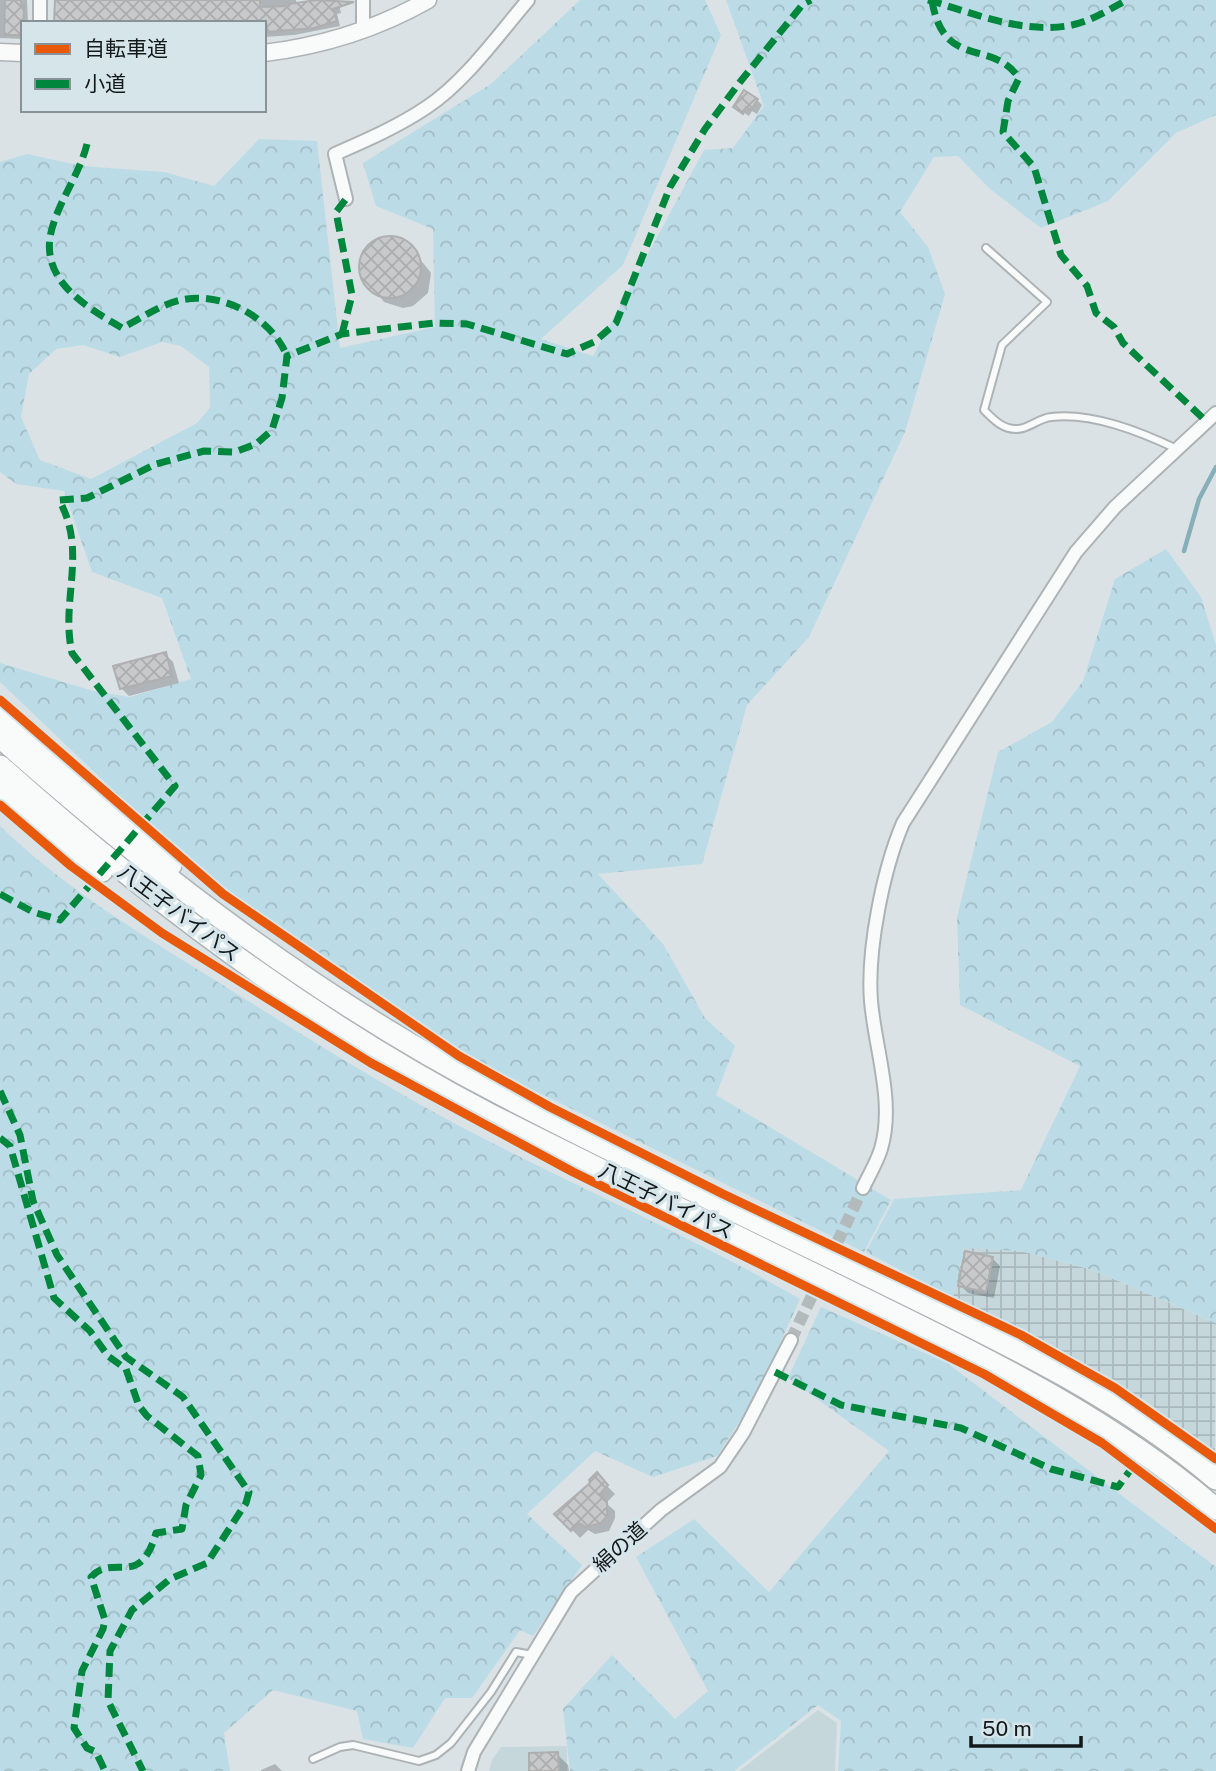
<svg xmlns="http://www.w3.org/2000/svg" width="1216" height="1771" font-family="'Public Sans','Noto Sans JP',sans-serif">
	<defs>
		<pattern id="industrial-grid" width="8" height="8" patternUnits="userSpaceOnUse" patternTransform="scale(1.75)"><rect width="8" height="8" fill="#c6d7dc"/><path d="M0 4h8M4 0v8" fill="none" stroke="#a9b8bc"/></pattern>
		<pattern id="forest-crowns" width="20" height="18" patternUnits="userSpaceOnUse" patternTransform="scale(1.75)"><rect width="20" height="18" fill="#bbdce6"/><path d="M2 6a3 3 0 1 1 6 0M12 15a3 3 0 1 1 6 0" fill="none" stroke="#a0bcc5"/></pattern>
		<pattern id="building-cross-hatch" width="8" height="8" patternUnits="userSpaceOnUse" patternTransform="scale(1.75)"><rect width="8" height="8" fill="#c8c9ca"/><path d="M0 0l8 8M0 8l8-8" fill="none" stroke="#abacad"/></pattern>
	</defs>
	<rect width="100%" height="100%" fill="#dae2e5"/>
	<!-- built -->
	<g fill="#c6d7dc">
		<polygon points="818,1710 837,1723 835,1771 739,1771"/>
		<polygon points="567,1746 567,1771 489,1771 492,1760 501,1747"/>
	</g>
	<!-- industrial -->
	<polygon fill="url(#industrial-grid)" points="964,1247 1021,1251 1093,1270 1216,1323 1215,1452 1143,1399 1079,1361 953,1297"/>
	<!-- forest -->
	<g fill="url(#forest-crowns)" fill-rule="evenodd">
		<path d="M580,0h125l16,35 -98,230 -82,74 52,17 111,-206 29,-2 31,-42 -38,-106h490v115l-40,18 -68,68 -67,27 -51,-39 -32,-33 -24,1 -34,55 28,35 17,47 -40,138 -96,205 -62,68 -45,159 -104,10 65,70 42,74 30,28 -19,49 175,105 -27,52 -369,-181 -94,-60 -172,-117 -76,-66 -153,-146v-19l93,28 37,6 61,-18 -29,-81 -70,-26 -28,-81 -48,-7 -16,-12v-310l27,-8 55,12 82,6 50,14 45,-47 58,2 23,207 95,-21 -2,-98 -57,-23 -13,-43 128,-79zM162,342l19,4 28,21 1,41 -13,15 -106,56 -51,-19 -19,-43 8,-43 27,-25 27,-4 37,12z"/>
		<polygon points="1166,549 1201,597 1216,645 1216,1323 1093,1270 1021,1251 964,1248 953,1297 866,1252 894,1199 1021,1190 1080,1066 960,1005 957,917 998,752 1052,722 1083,681 1115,579"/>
		<path d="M0,826c63,61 136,105 210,151 83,52 168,106 255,152 111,58 226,107 335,170l-44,97 -39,60 -64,21 -58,-26 -68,63 55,51 -49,71 -13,-6 -48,68h-27l-32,50 -50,-9 -6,-28 -84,-21 -49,43 6,38h-230z"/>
		<polygon points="821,1307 947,1363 1216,1567 1216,1771 838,1771 841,1721 818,1705 734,1771 570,1771 563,1709 612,1655 675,1719 708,1691 636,1557 694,1519 769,1592 889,1451 788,1378"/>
	</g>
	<!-- shadow -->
	<g fill="#0003">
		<polygon points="0,0 27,0 28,23 23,23 23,39 0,38"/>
		<polygon points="56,0 296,0 297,5 315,0 338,0 341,13 337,14 340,26 294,35 264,37 264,23"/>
		<polygon points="757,100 762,105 757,114 752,111 749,116 738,109"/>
		<polygon points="391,238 408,244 431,273 428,293 413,306 403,308 384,302 362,273 365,252 381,239"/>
		<polygon points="165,654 173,662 179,683 129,696 121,688"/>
		<polygon points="992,1258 1000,1266 994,1298 968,1293 960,1285"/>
		<polygon points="592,1483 604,1483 615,1494 606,1503 615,1511 615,1518 609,1531 595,1534 588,1530 580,1538 557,1514"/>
		<polygon points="557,1754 568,1765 569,1771 531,1771"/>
		<polygon points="275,1764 282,1771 261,1771 261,1770"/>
	</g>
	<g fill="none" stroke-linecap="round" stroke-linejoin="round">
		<!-- stream -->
		<polyline stroke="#87afba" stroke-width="4.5" points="1184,551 1199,499 1216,467"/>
	</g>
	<!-- building -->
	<g fill="url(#building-cross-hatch)" stroke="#afafb0" stroke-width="2">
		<polygon points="5,0 21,0 21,7 24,6 23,35 4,35"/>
		<polygon points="55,0 260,0 260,7 289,6 289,4 316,0 354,2 333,9 337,21 314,28 267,32 266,23 54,23"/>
		<polygon points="744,90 758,99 751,110 746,107 743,114 733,107"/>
		<circle cx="390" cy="267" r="31"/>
		<polygon points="166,652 172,676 120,689 113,666"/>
		<polygon points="965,1251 993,1257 986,1292 958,1286"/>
		<polygon points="597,1472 608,1485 600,1494 607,1501 607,1516 601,1523 586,1527 579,1523 571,1531 554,1514 590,1483 589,1480"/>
		<polygon points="558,1752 559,1771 529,1771 529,1753"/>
	</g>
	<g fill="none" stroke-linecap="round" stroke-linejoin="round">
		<!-- minor-tunnel -->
		<polyline stroke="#b2babc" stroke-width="12" stroke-dasharray="12 6" stroke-linecap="butt" points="791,1340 863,1188"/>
		<!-- service casing -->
		<g stroke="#adb3b5" stroke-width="10">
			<g id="service">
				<path d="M986,248l61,54 -45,43 -18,65c9,9 18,19 32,19 11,1 23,-11 35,-12 41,-5 90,15 126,32"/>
				<polyline points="313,1759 340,1747 353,1745 419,1761 436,1755 451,1743 491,1692 516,1652 532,1655"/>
			</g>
		</g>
		<!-- minor casing -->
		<g stroke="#adb3b5" stroke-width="16">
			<g id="minor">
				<polyline points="40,0 40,23"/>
				<polyline points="363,0 363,31"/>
				<path d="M346,199l-11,-45c32,-14 64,-28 92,-47 38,-25 72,-73 101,-107"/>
				<path d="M863,1188c6,-13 14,-26 18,-39 14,-47 -6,-100 -10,-148 -4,-51 12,-131 32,-178l173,-271 39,-45 101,-94"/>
				<polyline points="468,1771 474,1752 571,1592 661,1510 720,1467 743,1433 791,1340"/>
			</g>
		</g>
		<!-- tertiary casing -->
		<g stroke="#adb3b5" stroke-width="19">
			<g id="tertiary">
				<polyline points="0,52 23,53"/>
				<path d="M264,53c58,-7 113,-24 164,-53"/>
			</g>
		</g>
		<!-- trunk casing -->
		<g stroke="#adb3b5" stroke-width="24">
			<g id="trunk">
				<polyline points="0,713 171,865"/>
				<path d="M0,737c154,137 318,263 502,358 127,66 258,128 387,191 114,56 229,110 327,193"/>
				<path d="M0,766c150,134 312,256 491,349 124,63 250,123 374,184 124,61 245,119 351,210"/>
				<polyline points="0,789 41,826 102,871"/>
			</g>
		</g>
		<!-- service -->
		<use href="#service" stroke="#f9fbfb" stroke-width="6"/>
		<!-- minor -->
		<use href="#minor" stroke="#f9fbfb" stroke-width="12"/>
		<!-- tertiary -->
		<use href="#tertiary" stroke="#f9fbfb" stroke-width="16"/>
		<!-- trunk -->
		<use href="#trunk" stroke="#f9fbfb" stroke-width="21"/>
		<!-- quiet -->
		<g stroke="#00873e" stroke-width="7" stroke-dasharray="14 7" stroke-linecap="butt">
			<path d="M928,0c45,13 91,33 139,26 21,-3 41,-16 60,-26"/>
			<path d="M932,1c12,70 60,37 87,77l-11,23 -5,31 31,35 27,88 26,31 9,27 18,14 9,16 83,78"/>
			<path d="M87,144c-7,28 -24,51 -33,78 -20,55 29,83 68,106 18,-9 39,-24 59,-28 41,-9 90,17 106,56"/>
			<polyline points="342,334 352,295 336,212 346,199"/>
			<path d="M0,894l33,18 27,8 115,-134 -103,-133c-12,-53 16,-101 -13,-153l28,-2 69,-34 48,-13 31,1 21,-8 16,-14 10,-32 5,-42 55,-22 92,-11 33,1 100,30 27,-12 22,-19 54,-136 35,-58 35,-47 63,-78 8,-4"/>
			<polyline points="0,1091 20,1135 33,1201 57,1255 126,1357 183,1397 249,1492 246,1503 207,1563 170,1579 132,1610 110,1651 108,1701 143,1771"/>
			<path d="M0,1138l10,8 44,152 36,33 18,25 18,13 13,37 8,10 51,40 3,19 -15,30 -4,24 -26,4c-16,57 -42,19 -65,44l14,43 -2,9 -21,42 -8,57 13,20 9,4 9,19"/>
			<polyline points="775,1372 841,1405 961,1428 1051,1469 1118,1487 1134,1465"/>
		</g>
		<!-- cycleway casing -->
		<g stroke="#d5e5ea" stroke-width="13">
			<g id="cycleway">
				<polyline points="0,700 223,894 459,1056 550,1107 723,1194 1021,1335 1115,1388 1216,1459"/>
				<polyline points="0,805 71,866 162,933 371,1063 573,1172 984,1374 1102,1443 1216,1529"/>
			</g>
		</g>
		<!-- cycleway -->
		<use href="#cycleway" stroke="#e8590c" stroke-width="9"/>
	</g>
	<g text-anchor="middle" stroke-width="7" stroke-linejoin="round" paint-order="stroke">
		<!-- street labels -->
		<g font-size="21" fill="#13191a" stroke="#d5e5ea">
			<text transform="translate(179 913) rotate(37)" y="7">八王子バイパス</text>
			<text transform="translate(666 1201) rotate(26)" y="7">八王子バイパス</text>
			<text transform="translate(620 1547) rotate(-42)" y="7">絹の道</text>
		</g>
	</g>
	<!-- legend -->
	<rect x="21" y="21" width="245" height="91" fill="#d5e5ea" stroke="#879397" stroke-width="2"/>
	<rect x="35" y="44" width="35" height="10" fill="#e8590c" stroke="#879397" stroke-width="2"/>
	<text x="84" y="56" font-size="21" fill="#13191a">自転車道</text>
	<rect x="35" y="79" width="35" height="10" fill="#00873e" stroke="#879397" stroke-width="2"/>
	<text x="84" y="91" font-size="21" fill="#13191a">小道</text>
	<!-- scale -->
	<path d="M971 1736v10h110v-10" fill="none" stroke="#13191a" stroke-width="3.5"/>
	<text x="982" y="1736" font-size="21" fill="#13191a" stroke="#d5e5ea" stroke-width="5" paint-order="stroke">50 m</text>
</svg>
